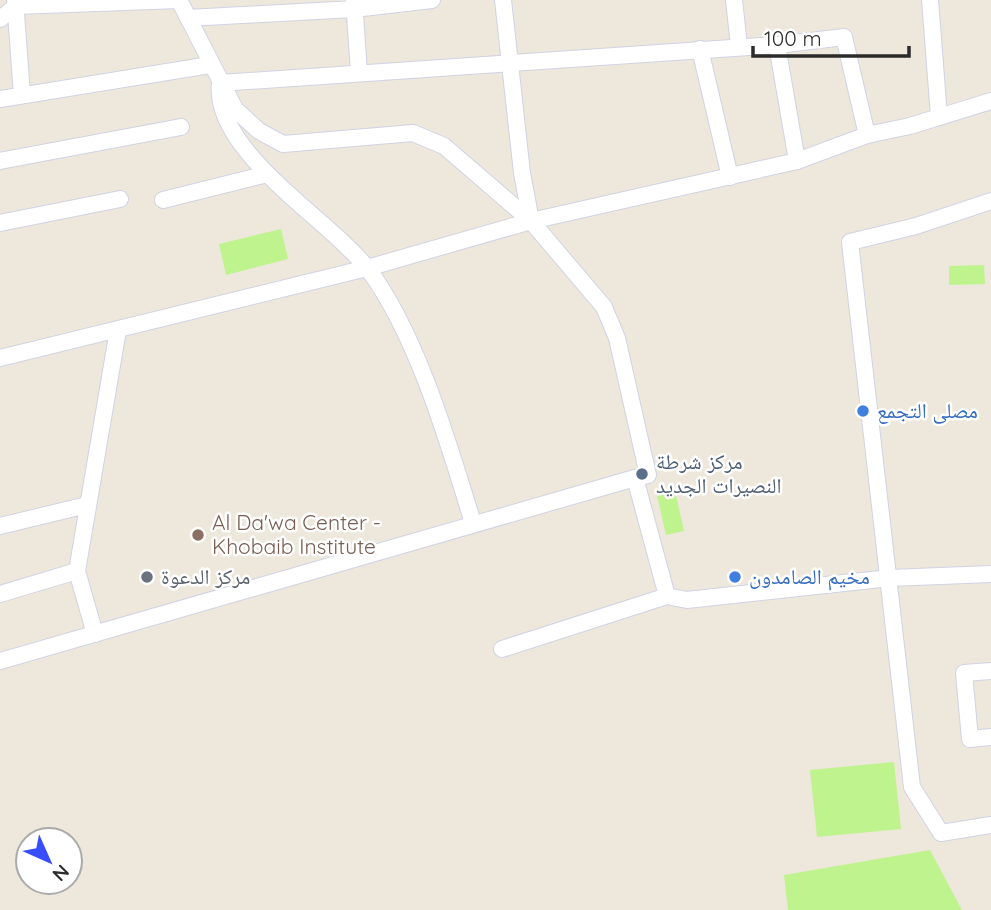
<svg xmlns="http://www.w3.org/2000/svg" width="991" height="910" font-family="Quicksand,'Noto Naskh Arabic',sans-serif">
	<rect width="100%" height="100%" fill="#eee7db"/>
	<!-- pitch -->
	<g fill="#bff38d">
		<polygon points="281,229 288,259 226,275 219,244"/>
		<polygon points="984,265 985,284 949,285 949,266"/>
		<polygon points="675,491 684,531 666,535 657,495"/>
		<polygon points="894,762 901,829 817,837 810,770"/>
		<polygon points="930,850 962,910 788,910 784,875"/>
	</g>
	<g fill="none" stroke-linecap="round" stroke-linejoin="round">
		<!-- minor casing -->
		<g stroke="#d0d3e5" stroke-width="18">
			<g id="minor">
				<polyline points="15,0 22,95"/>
				<polyline points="179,0 235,109 259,131 283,144 413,133 444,146 531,221"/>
				<polyline points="503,0 522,173 531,221 604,307 617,338 648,475 635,478 667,596 687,600 890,578 991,574"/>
				<polyline points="734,0 739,46"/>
				<polyline points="930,0 939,116"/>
				<polyline points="354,1 359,72"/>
				<polyline points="188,18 354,9 432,0"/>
				<polyline points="0,19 16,6 179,0"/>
				<polyline points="777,45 797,161"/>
				<polyline points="700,49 730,177"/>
				<polyline points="220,83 777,45 844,37 867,135"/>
				<path d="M220,83c-8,68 110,137 148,186 49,65 81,176 105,254"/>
				<polyline points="0,99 210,65"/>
				<polyline points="0,161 181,127"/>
				<polyline points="163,200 267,174"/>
				<polyline points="991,201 916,226 850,242 912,787 941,833 991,825"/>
				<polyline points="0,223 120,199"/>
				<polyline points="0,358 367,268 531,221 797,161 867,135 910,126 991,101"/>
				<polyline points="0,526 87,505"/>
				<polyline points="0,594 77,571"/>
				<polyline points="95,634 77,571 118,330"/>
				<polyline points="502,649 667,596"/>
				<polyline points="0,661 635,478"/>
				<polyline points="991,671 964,673 970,739 991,737"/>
			</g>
		</g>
		<!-- minor -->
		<use href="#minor" stroke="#fff" stroke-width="16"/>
	</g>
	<!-- markers -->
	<g fill="#3f7fe0" stroke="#fff" stroke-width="2.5">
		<circle cx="863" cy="411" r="7"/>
		<circle cx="735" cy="577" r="7"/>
	</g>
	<circle fill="#5c6f8a" stroke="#fff" stroke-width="2.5" cx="642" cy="474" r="7"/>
	<circle fill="#8d6e63" stroke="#fff" stroke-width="2.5" cx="198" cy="535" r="7"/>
	<circle fill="#6b7280" stroke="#fff" stroke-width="2.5" cx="147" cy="577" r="7"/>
	<g text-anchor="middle" stroke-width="5" stroke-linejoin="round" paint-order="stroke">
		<!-- shop labels -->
		<g font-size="21" fill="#366cbe" stroke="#fff" text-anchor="start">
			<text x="877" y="418">مصلى التجمع</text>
			<text x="749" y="584">مخيم الصامدون</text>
		</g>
		<!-- service labels -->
		<g font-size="21" fill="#4e5e75" stroke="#fff" text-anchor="start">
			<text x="656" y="469">مركز شرطة<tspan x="656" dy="24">النصيرات الجديد</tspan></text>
		</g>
		<!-- education labels -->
		<g font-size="21" fill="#785e54" stroke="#fff" text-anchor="start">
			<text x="212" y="530">Al Da'wa Center -<tspan x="212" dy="24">Khobaib Institute</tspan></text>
		</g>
		<!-- worship labels -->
		<g font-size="21" fill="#5b616d" stroke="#fff" text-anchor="start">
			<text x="161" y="584">مركز الدعوة</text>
		</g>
	</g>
	<!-- north arrow -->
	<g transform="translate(49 861) rotate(135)"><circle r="33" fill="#ffffff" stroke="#aaaaaa" stroke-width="2"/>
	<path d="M0-5L12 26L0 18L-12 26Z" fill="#374dff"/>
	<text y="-10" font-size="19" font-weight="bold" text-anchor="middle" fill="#2b2b2b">N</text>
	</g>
	<!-- scale -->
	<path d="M753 46v10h156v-10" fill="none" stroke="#2b2b2b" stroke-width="3.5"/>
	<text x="764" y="46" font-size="21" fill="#2b2b2b" stroke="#ffffff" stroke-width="5" paint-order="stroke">100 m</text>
</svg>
